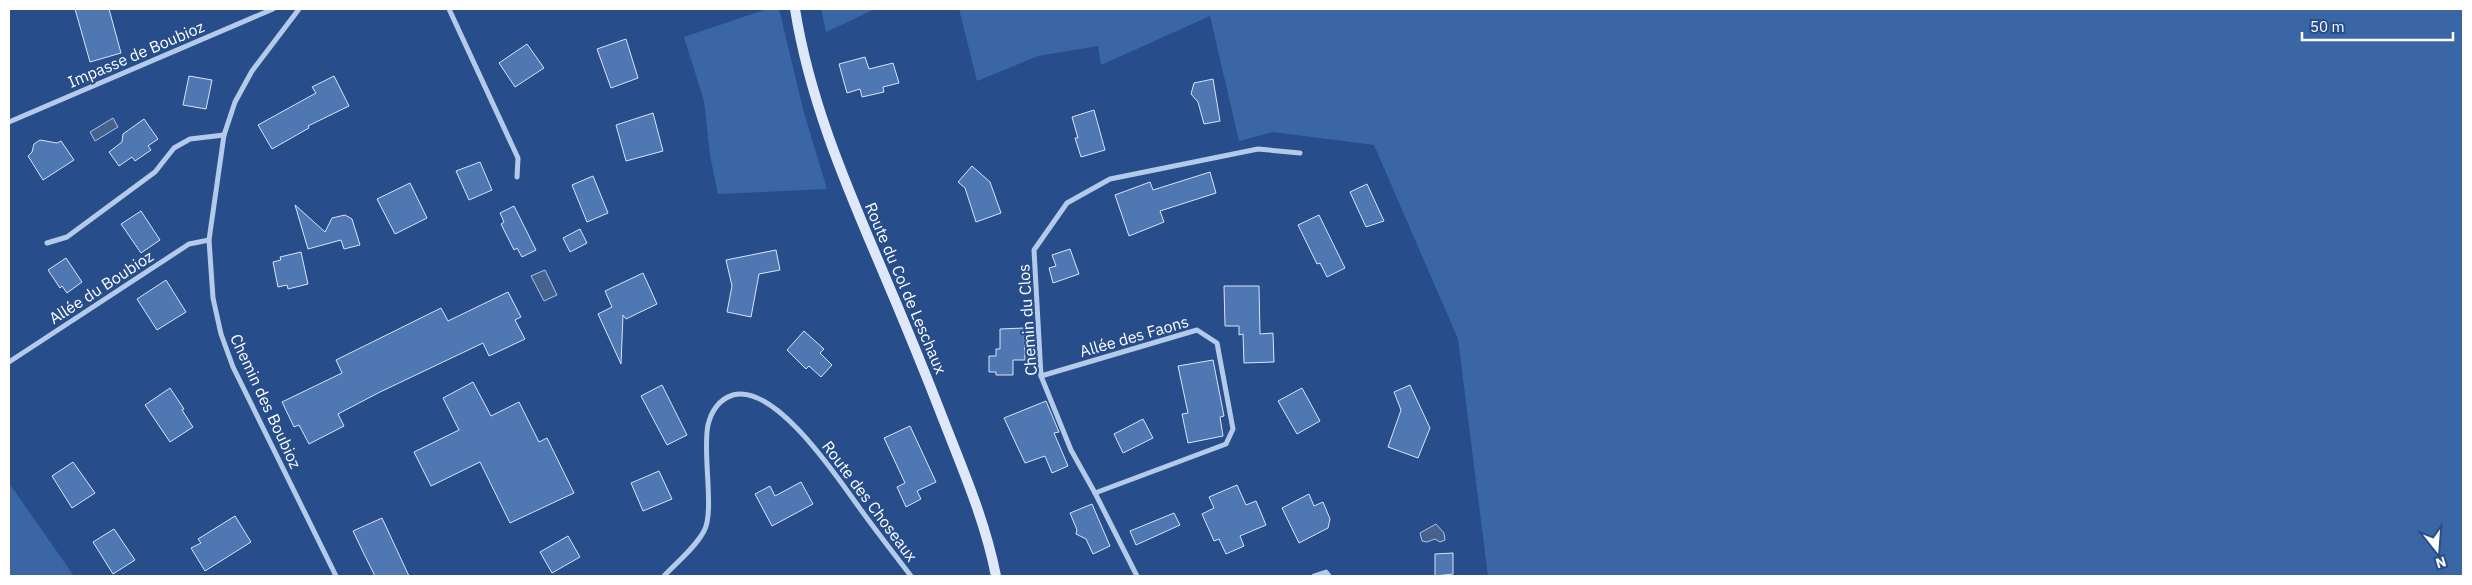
<svg xmlns="http://www.w3.org/2000/svg" width="2472" height="585" font-family="'IBM Plex Sans',sans-serif">
	<rect width="100%" height="100%" fill="#274d8a"/>
	<!-- green -->
	<g fill="#3b66a6">
		<polygon points="767,9 779,9 804,113 827,189 718,194 710,155 704,101 684,37"/>
		<polygon points="821,9 875,9 826,32"/>
		<polygon points="959,9 2463,9 2463,576 1488,576 1458,339 1374,145 1273,132 1239,141 1210,16 1101,65 1098,46 1038,56 977,81"/>
		<polygon points="9,483 74,576 9,576"/>
	</g>
	<!-- water -->
	<g fill="#47618d" stroke="#a9c4ea">
		<polygon points="113,118 118,127 95,141 90,132"/>
		<polygon points="545,270 557,295 544,301 531,276"/>
		<polygon points="1436,524 1444,533 1445,540 1440,542 1435,539 1427,542 1422,541 1420,533"/>
	</g>
	<!-- building -->
	<g fill="#4f77b1" stroke="#d8e5f7">
		<polygon points="75,9 109,9 121,53 90,62"/>
		<polygon points="626,39 638,78 611,88 597,49"/>
		<polygon points="527,44 544,68 515,87 499,63"/>
		<polygon points="865,57 869,69 893,63 899,83 883,87 884,92 862,97 860,89 847,93 839,64"/>
		<polygon points="189,76 212,80 206,109 183,105"/>
		<polygon points="334,76 349,106 308,126 309,128 272,149 258,125 316,93 312,87"/>
		<polygon points="1213,79 1220,121 1204,124 1198,102 1191,94 1194,83"/>
		<polygon points="1094,110 1105,150 1081,157 1075,138 1078,138 1072,117"/>
		<polygon points="653,113 663,151 626,161 616,125"/>
		<polygon points="144,119 158,139 148,146 151,150 135,161 132,157 119,166 109,152 122,142 123,134"/>
		<polygon points="40,140 57,143 61,141 74,160 43,180 28,156 32,152 34,144"/>
		<polygon points="480,162 492,190 469,200 456,171"/>
		<polygon points="972,166 990,182 1001,213 976,222 965,188 958,182"/>
		<polygon points="1210,172 1216,193 1160,211 1164,222 1129,236 1115,195 1150,182 1153,190"/>
		<polygon points="593,176 608,213 587,222 572,185"/>
		<polygon points="410,183 427,218 395,234 377,199"/>
		<polygon points="1367,184 1384,221 1366,227 1350,192"/>
		<polygon points="295,205 325,232 332,218 345,215 352,219 360,245 344,249 341,240 308,249"/>
		<polygon points="514,206 536,250 522,257 517,248 514,250 501,224 504,222 500,213"/>
		<polygon points="141,211 160,240 141,253 121,224"/>
		<polygon points="1319,215 1345,268 1327,277 1320,263 1317,264 1298,225"/>
		<polygon points="580,229 587,243 570,252 563,238"/>
		<polygon points="1070,249 1079,274 1053,283 1049,268 1056,266 1052,255"/>
		<polygon points="776,250 780,270 759,274 751,317 727,312 732,286 726,260"/>
		<polygon points="301,252 308,284 288,289 287,285 278,287 273,262 281,260 280,257"/>
		<polygon points="66,258 82,282 67,293 62,286 60,288 48,270"/>
		<polygon points="643,273 657,304 626,319 623,315 621,364 598,314 612,307 605,291"/>
		<polygon points="166,280 186,312 157,330 137,299"/>
		<polygon points="1224,286 1259,286 1260,334 1273,333 1274,362 1244,363 1243,334 1239,335 1239,326 1225,326"/>
		<polygon points="508,292 521,317 515,320 525,339 489,356 483,343 380,392 338,414 344,426 309,444 299,425 294,427 282,402 342,373 336,360 441,308 448,321"/>
		<polygon points="1024,328 1025,360 1013,360 1013,375 996,375 996,372 989,372 989,356 996,356 996,349 1000,349 1000,329"/>
		<polygon points="804,331 824,349 820,353 832,365 821,377 809,366 806,369 787,350"/>
		<polygon points="1213,360 1224,416 1220,417 1223,436 1188,443 1182,414 1188,413 1178,366"/>
		<polygon points="473,382 491,416 519,402 539,442 547,438 574,493 510,523 480,462 431,486 414,452 459,430 443,398"/>
		<polygon points="662,385 687,435 667,445 641,396"/>
		<polygon points="1410,385 1430,428 1418,458 1388,447 1401,410 1394,392"/>
		<polygon points="170,388 184,409 182,410 193,427 170,442 145,405"/>
		<polygon points="1302,388 1320,421 1297,434 1278,401"/>
		<polygon points="1046,401 1059,432 1054,433 1068,466 1052,473 1045,456 1025,463 1004,418"/>
		<polygon points="1143,419 1153,438 1123,453 1114,434"/>
		<polygon points="910,426 936,482 917,491 921,499 906,507 897,487 905,483 884,438"/>
		<polygon points="73,462 95,493 72,508 52,476"/>
		<polygon points="659,471 672,499 643,511 631,483"/>
		<polygon points="801,482 813,504 772,526 755,494 770,486 775,496"/>
		<polygon points="1237,485 1246,505 1256,501 1266,525 1240,536 1244,546 1226,554 1219,539 1214,541 1202,514 1214,508 1209,497"/>
		<polygon points="1309,494 1314,506 1323,502 1330,519 1328,528 1299,543 1282,508"/>
		<polygon points="1092,504 1110,546 1093,554 1086,539 1076,534 1077,530 1070,513"/>
		<polygon points="1174,513 1180,525 1136,545 1130,531"/>
		<polygon points="235,516 251,542 205,571 191,548 201,543 198,539"/>
		<polygon points="382,518 409,576 375,576 364,554 353,531"/>
		<polygon points="114,529 135,560 113,574 93,542"/>
		<polygon points="568,536 580,557 552,573 540,552"/>
		<polygon points="1453,553 1453,574 1435,576 1435,554"/>
	</g>
	<g fill="none" stroke-linecap="round" stroke-linejoin="round">
		<!-- street -->
		<g stroke="#b4cae9" stroke-width="5">
			<polyline points="299,9 252,71 235,102 224,135 209,240 213,298 221,334 233,367 336,576"/>
			<polyline points="449,9 518,158 517,177"/>
			<polyline points="9,122 273,9"/>
			<polyline points="47,243 67,237 155,172 174,148 190,139 224,135"/>
			<polyline points="9,362 189,244 209,240"/>
			<polyline points="1041,376 1197,330 1217,343 1233,429 1226,444 1095,493"/>
			<path d="M664,576c13,-14 31,-28 40,-45 11,-19 -2,-79 4,-106 3,-13 11,-26 25,-30 43,-12 106,85 128,115 16,22 33,44 50,66"/>
			<polyline points="1137,576 1095,493 1071,450 1041,376 1034,250 1067,203 1110,179 1258,149 1300,153"/>
			<polyline points="1314,576 1326,572 1329,576"/>
		</g>
		<!-- secondary -->
		<path stroke="#dfe8f8" stroke-width="10" d="M795,9c14,88 48,169 83,251 24,56 47,112 69,169 19,48 39,96 49,147"/>
	</g>
	<g text-anchor="middle" stroke-width="4.5" stroke-linejoin="round" paint-order="stroke">
		<!-- street labels -->
		<g font-size="16" fill="#fff" stroke="#274d8a">
			<text transform="translate(136 54) rotate(-23)" y="6">Impasse de Boubioz</text>
			<text transform="translate(101 287) rotate(-33)" y="6">Allée du Boubioz</text>
			<text transform="translate(906 288) rotate(67)" y="6">Route du Col de Leschaux</text>
			<text transform="translate(1027 320) rotate(-94)" y="6">Chemin du Clos</text>
			<text transform="translate(1134 336) rotate(-16)" y="6">Allée des Faons</text>
			<text transform="translate(266 401) rotate(65)" y="6">Chemin des Boubioz</text>
			<text transform="translate(870 501) rotate(53)" y="6">Route des Choseaux</text>
		</g>
	</g>
	<!-- border -->
	<rect width="2472" height="585" fill="none" stroke="#ffffff" stroke-width="20"/>
	<!-- north arrow -->
	<g transform="translate(2437 550) rotate(163)" stroke="#274d8a" stroke-width="4" paint-order="stroke">
	<path d="M0-4L9 19L0 12L-9 19Z" fill="#ffffff"/>
	<text y="-8" font-size="14" font-weight="bold" text-anchor="middle" fill="#ffffff">N</text>
	</g>
	<!-- scale -->
	<path d="M2302 32v8h151v-8" fill="none" stroke="#ffffff" stroke-width="2.5"/>
	<text x="2310" y="32" font-size="15" fill="#ffffff" stroke="#274d8a" stroke-width="4" paint-order="stroke">50 m</text>
</svg>
